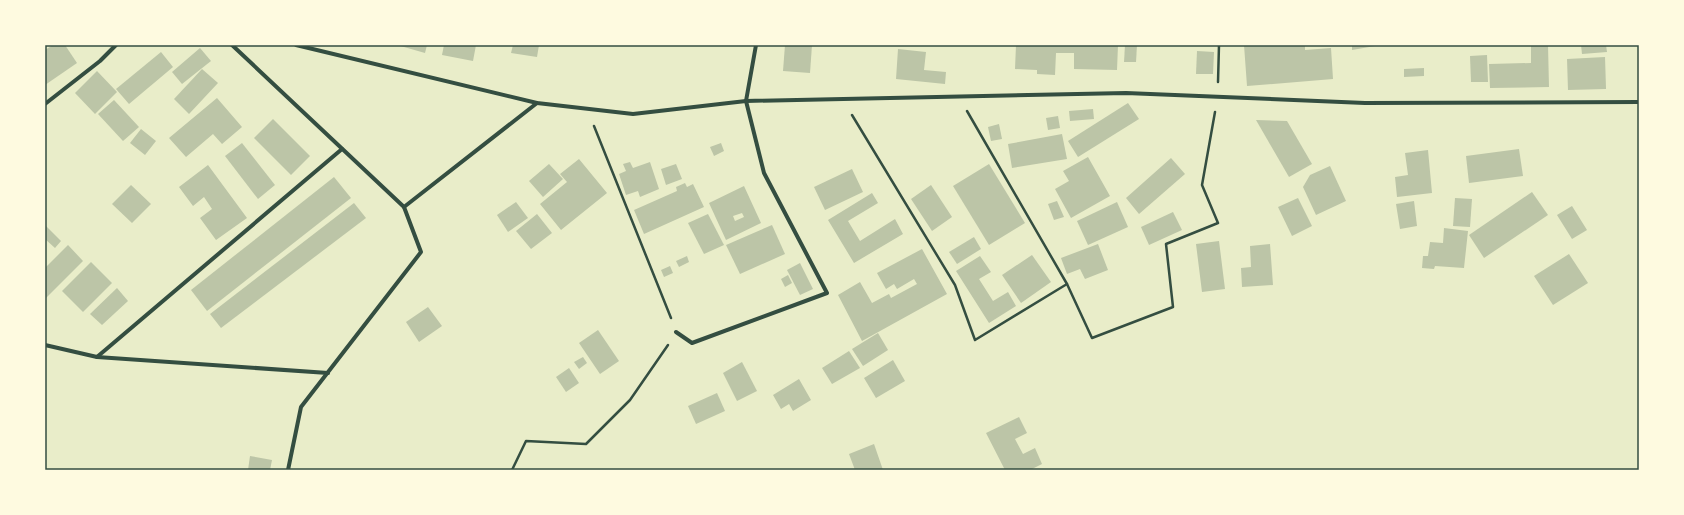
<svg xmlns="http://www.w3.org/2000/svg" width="1684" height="515" font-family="'Playfair Display',serif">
	<rect width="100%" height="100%" fill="#e9edc9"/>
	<!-- building -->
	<g fill="#bcc5a7" fill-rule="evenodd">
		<polygon points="53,45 65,45 77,63 45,85 45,50"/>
		<polygon points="397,45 427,45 425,53"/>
		<polygon points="444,45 476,45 473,61 442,55"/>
		<polygon points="513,45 539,45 537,57 511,53"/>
		<polygon points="785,45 812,45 810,73 783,71"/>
		<polygon points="1016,45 1118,45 1117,70 1074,69 1074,53 1056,53 1055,75 1037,74 1037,70 1015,69"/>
		<polygon points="1125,45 1137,45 1136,62 1124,62"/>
		<polygon points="1244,45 1305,45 1305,50 1331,48 1333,79 1247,86"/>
		<polygon points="1352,45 1375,45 1375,46 1352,50"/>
		<polygon points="1531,45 1548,45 1549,87 1490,88 1489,64 1531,63"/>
		<polygon points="1581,45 1606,45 1607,52 1582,54"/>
		<polygon points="200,48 211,61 182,84 172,72"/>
		<polygon points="898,49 926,52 924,70 946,72 945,84 896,79"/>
		<polygon points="1197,51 1214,52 1213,74 1196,74"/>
		<polygon points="161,52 173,67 129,104 116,89"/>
		<polygon points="1487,55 1488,82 1471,82 1470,56"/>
		<polygon points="1605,57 1606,89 1568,90 1567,59"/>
		<polygon points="1424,68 1424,76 1404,77 1404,69"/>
		<polygon points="202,69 218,83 189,114 174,99"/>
		<polygon points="97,71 117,92 95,114 75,93"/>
		<polygon points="217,98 242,127 222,144 213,134 186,157 169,138"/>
		<polygon points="114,100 139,127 123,141 98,114"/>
		<polygon points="1128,103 1139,119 1078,157 1068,141"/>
		<polygon points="1093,109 1094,119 1070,121 1069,111"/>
		<polygon points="1058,116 1060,128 1048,130 1046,118"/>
		<polygon points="273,119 310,156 291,175 254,138"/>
		<polygon points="1256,120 1287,121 1312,164 1289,177"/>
		<polygon points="999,124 1002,139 991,141 988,127"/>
		<polygon points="141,129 156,141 145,155 130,143"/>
		<polygon points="1062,134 1067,159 1012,168 1008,144"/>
		<polygon points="242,143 275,185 258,199 225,156"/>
		<polygon points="721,143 724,151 714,156 710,147"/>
		<polygon points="1519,149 1523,176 1469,183 1466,156"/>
		<polygon points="1428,150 1432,193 1397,197 1395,177 1408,175 1405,153"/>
		<polygon points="1088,157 1110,196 1071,218 1055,189 1069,181 1063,171"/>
		<polygon points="1171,158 1185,174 1139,214 1126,198"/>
		<polygon points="579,159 607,193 561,230 540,204 567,182 560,174"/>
		<polygon points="630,162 633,168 650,162 659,189 640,197 638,191 626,195 619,174 626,171 623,164"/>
		<polygon points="549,164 563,179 543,197 529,181"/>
		<polygon points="676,164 682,179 666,185 661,169"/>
		<polygon points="989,164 1025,223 989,245 953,186"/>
		<polygon points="208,165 247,218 216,240 200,218 212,209 204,197 193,206 179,187"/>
		<polygon points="1330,166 1346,201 1316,215 1303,187 1310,175"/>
		<polygon points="852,169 863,192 825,210 814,187"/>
		<polygon points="334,177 351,198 207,311 191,290"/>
		<polygon points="685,183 687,187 693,184 704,207 644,234 634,210 677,191 676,187"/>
		<polygon points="131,185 151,204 132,223 112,204"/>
		<polygon points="931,185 952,217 932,231 911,199"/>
		<path d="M744,186l17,37 -35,17 -17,-37zM742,213l2,4 -9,4 -2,-5z"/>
		<polygon points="1532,192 1548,215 1484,258 1469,235"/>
		<polygon points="872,193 878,203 848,221 860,241 895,219 903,234 854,263 828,220"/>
		<polygon points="1298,198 1312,226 1292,236 1278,207"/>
		<polygon points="1455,198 1472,199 1470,227 1453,226"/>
		<polygon points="1057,201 1064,217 1054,220 1048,204"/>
		<polygon points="1414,201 1417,226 1400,229 1396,204"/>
		<polygon points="516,202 528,218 508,232 497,215"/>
		<polygon points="1117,202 1128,227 1088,245 1077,221"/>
		<polygon points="354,203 366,218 221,328 210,314"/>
		<polygon points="1572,206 1587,230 1572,239 1557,215"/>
		<polygon points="1173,212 1182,230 1149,245 1141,227"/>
		<polygon points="537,214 552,233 531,249 516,231"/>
		<polygon points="708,214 724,245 704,254 688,223"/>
		<polygon points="45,225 61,241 55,248 45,239"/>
		<polygon points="772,225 785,254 740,274 726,245"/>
		<polygon points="1444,228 1468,231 1464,268 1435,266 1434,269 1422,268 1423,256 1428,256 1430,242 1443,243"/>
		<polygon points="974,237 981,249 957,264 949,252"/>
		<polygon points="1219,241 1225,289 1202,292 1196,244"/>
		<polygon points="1098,244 1108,270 1085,279 1080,269 1067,274 1061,258"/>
		<polygon points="1270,244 1273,285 1242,287 1241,268 1251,267 1250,246"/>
		<polygon points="68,245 83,261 45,299 45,268"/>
		<polygon points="922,249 947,294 862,341 838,295 860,282 872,303 889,294 891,298 917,284 914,279 897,289 894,284 886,289 877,273"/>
		<polygon points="1569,254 1588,283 1553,305 1534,276"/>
		<polygon points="1032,255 1051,282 1021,303 1002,275"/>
		<polygon points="687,256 689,262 679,267 676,261"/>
		<polygon points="980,256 991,272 979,279 993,301 1008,292 1016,306 989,323 956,271"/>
		<polygon points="91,262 112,283 83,312 62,291"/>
		<polygon points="800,263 813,289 800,295 787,270"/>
		<polygon points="670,266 673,273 664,277 661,270"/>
		<polygon points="788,275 792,283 785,287 781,279"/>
		<polygon points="117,288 128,301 102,325 90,314"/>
		<polygon points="428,307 442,326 419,342 406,322"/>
		<polygon points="598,330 619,361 600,374 579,343"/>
		<polygon points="878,333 888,350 863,366 852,349"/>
		<polygon points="849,351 860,368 832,384 822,368"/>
		<polygon points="583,357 587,363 579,369 574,362"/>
		<polygon points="893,360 905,381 876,398 864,378"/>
		<polygon points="742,362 757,391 737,401 723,373"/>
		<polygon points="569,368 579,383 566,392 556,377"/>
		<polygon points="799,379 811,400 793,411 789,404 781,409 773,395"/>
		<polygon points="717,393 725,411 696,424 688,406"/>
		<polygon points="1019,417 1027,433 1015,439 1023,454 1035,448 1042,464 1030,470 1005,470 986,433"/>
		<polygon points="874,444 883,470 855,470 849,454"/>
		<polygon points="250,456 272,460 270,470 248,470"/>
	</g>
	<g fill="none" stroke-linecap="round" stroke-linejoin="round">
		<!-- path -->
		<g stroke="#344e41" stroke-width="2.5">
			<polyline points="1218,82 1219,45"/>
			<polyline points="852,115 955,285 975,340 1067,284 967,111"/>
			<polyline points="594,126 671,318"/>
			<polyline points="1067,284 1092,338 1173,307 1166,244 1218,223 1202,185 1215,112"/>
			<polyline points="512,470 526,441 586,444 630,400 668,345"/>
		</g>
		<!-- minor -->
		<g stroke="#344e41" stroke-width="4">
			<polyline points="232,45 404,207 537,103"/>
			<polyline points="296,45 537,103 633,114 746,101 1126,93 1365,103 1639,102"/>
			<polyline points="45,104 100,61 116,45"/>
			<polyline points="676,332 692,343 827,293 764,173 746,101 756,45"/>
			<polyline points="45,345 97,357 342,149"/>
			<polyline points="97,357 328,373"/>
			<polyline points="288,470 301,407 421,252 404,207"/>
		</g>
	</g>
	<!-- border -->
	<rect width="1684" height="515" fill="none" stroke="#fefae0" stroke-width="92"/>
	<rect x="46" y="46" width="1592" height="423" fill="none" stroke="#344e41" stroke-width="1.5"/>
</svg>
